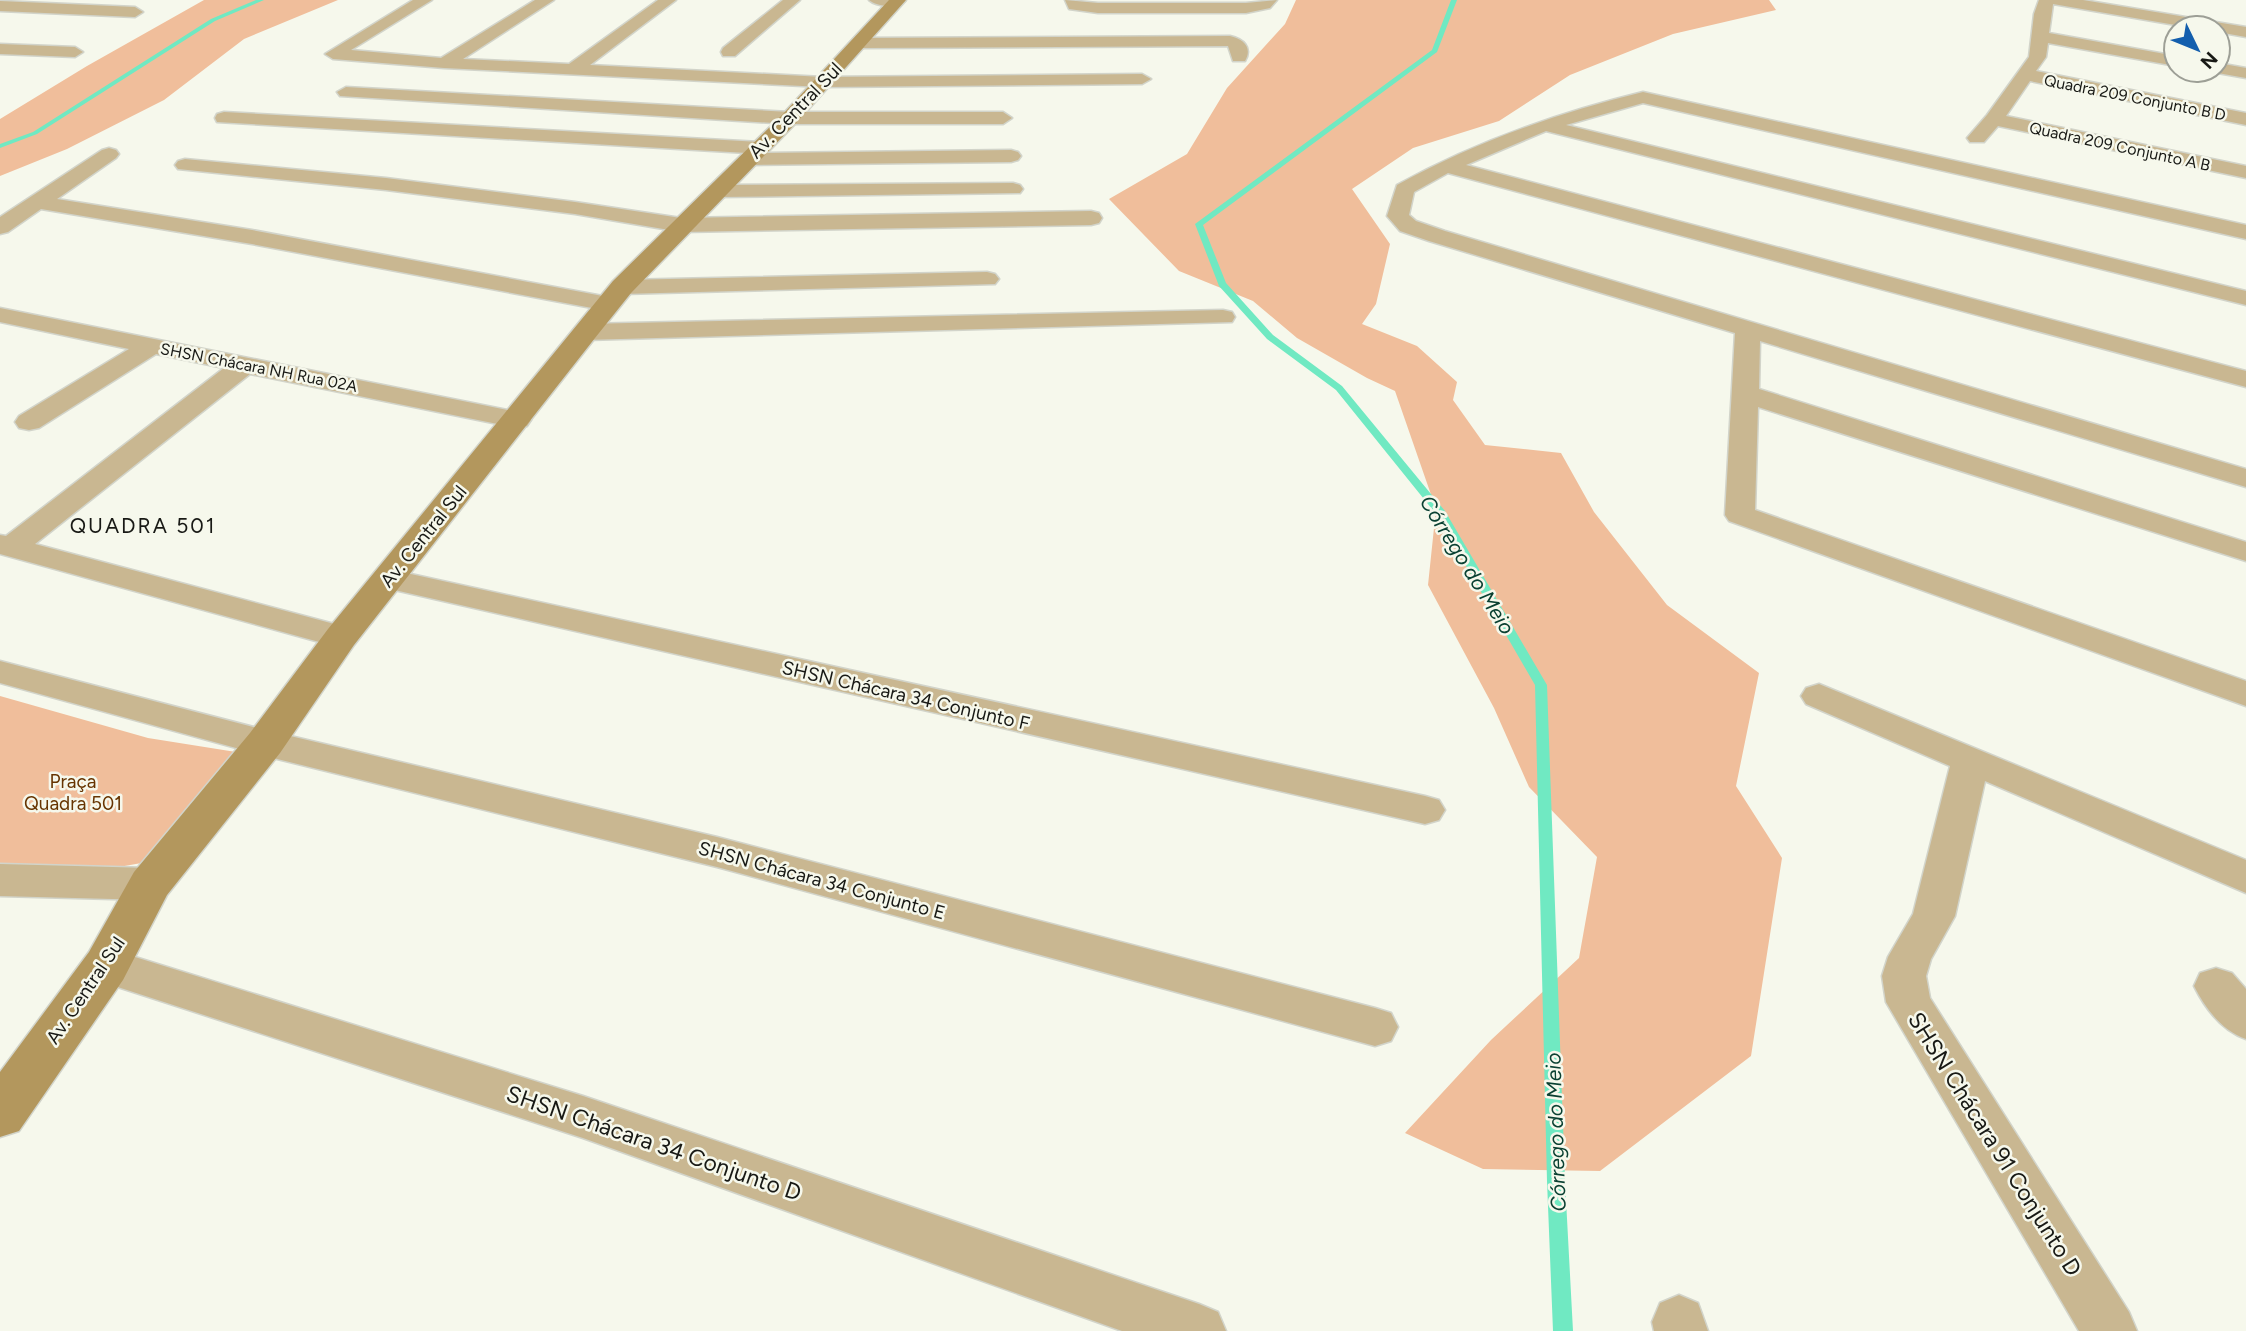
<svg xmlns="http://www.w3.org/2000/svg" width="2246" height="1331" font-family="Figtree,sans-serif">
	<rect width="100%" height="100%" fill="#f6f8ec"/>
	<!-- green -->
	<g fill="#f0be9b">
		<polygon points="204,0 338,0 244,39 164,100 67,149 0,176 0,119 87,66"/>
		<polygon points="1296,0 1769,0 1776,10 1673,34 1570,75 1499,121 1413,148 1352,189 1390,244 1376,304 1362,324 1417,346 1457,382 1453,400 1485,445 1561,453 1594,512 1667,605 1759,673 1736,786 1782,858 1751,1056 1600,1171 1483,1169 1405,1133 1491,1040 1579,958 1597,857 1529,787 1494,708 1428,585 1436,509 1395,391 1367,378 1297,338 1253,301 1179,271 1109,199 1187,154 1227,88 1285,24"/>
		<polygon points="0,696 148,738 236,752 153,861 113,868 0,864"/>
	</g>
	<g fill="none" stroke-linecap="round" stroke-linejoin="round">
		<!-- stream -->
		<g fill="#70e9c2" fill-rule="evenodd">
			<polygon points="256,0 264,0 215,21 37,134 0,148 0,144 33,132 211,19"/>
			<polygon points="1451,0 1457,0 1437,52 1203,225 1226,283 1273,335 1342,386 1445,511 1547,685 1565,1181 1573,1331 1553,1331 1547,1181 1535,685 1436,514 1336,390 1267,339 1219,286 1195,224 1432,50"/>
		</g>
		<!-- street casing -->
		<g stroke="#d2d4ca" stroke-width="3">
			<g id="street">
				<polygon points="413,0 432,0 351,50 441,58 535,0 554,0 463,59 569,64 658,0 676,0 590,65 823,77 1142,74 1151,79 1142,84 823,87 444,68 333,59 325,54"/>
				<polygon points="783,0 800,0 735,56 723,56 721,52 723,48"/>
				<path d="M869,0h35l1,1c-8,7 -28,6 -36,-1z"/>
				<polygon points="1065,0 1098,3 1246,3 1277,0 1270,8 1246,13 1098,13 1069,9"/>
				<polygon points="2039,0 2083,0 2246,27 2246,37 2218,32 2218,28 2193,28 2053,4 2049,33 2176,56 2176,66 2048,43 2046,57 2036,71 2246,113 2246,125 2030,81 2006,116 2246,166 2246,178 1998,126 1984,142 1970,142 1967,138 1987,115 2029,57 2034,14"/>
				<polygon points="0,1 135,7 143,12 135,17 0,11"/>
				<path d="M1230,36c13,3 23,11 15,25h-12l-5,-15 -369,2 -8,-5 8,-5z"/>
				<polygon points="0,44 75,47 83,52 75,57 0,54"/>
				<polygon points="2218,63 2246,68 2246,78 2212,72 2218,70"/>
				<polygon points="346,87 790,112 1003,112 1012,118 1003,124 790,124 340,96 337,92"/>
				<path d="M1643,92l603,133v14l-603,-136 -77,22 680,166v14l-700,-174 -80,34 780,206v16l-798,-214 -34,19 -5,23 7,6 29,10 801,238v18l-486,-146 -1,48 487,153v19l-488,-154 -3,103 491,171v25l-517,-185 -4,-6 10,-182 -306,-92 -29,-10 -13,-15 10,-31c78,-43 160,-72 246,-93z"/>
				<polygon points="224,112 760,142 767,144 770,148 765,153 1011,150 1018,152 1021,156 1018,160 1011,162 748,165 741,163 738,159 747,153 217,122 215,118 217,114"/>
				<polygon points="109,148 116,150 119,154 116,158 57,199 252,230 608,297 617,299 620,304 617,309 608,311 252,244 41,209 8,232 0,234 0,217 102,150"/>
				<polygon points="185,159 386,178 575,202 681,218 1091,211 1099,213 1102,218 1099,223 1091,225 681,232 575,214 386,190 178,169 175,165 178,161"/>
				<polygon points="1013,183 1020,185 1023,189 1020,193 717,197 710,195 706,191 710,187 717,185"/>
				<polygon points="987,272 995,274 999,279 995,284 622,294 614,292 610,287 614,282 622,280"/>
				<polygon points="0,308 517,412 527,414 531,420 527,426 517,428 250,374 35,544 353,629 358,637 353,645 341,648 0,554 0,535 6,536 224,368 156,354 39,428 29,430 19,428 15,422 19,416 129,349 0,322"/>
				<polygon points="1223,310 1232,312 1235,317 1232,322 585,340 576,337 572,332 576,327 585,324"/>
				<polygon points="388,569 1425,796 1439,800 1445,810 1439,820 1425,824 377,586 372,579 377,572"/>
				<polygon points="0,661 265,730 717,837 1375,1008 1391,1013 1398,1027 1391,1041 1375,1046 717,867 265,756 0,683"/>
				<polygon points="1819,684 2246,860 2246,893 1985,781 1955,916 1931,959 1926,976 1930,998 2129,1312 2137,1331 2079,1331 1886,1002 1882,976 1888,957 1913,914 1950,766 1806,704 1801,696 1806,688"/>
				<polygon points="0,864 150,868 165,873 171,884 165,895 150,900 0,896"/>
				<polygon points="106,948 583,1096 1199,1304 1218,1312 1226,1331 1122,1331 583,1138 90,978 84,966 90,954"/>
				<path d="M2216,968l16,5 14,16v50c-24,-8 -41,-31 -52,-53l6,-13z"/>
				<polygon points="1679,1295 1698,1303 1708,1331 1654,1331 1652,1322 1660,1303"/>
			</g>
		</g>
		<!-- secondary casing -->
		<g stroke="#d2d4ca" stroke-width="3">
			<polygon id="secondary" points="889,0 906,0 797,122 631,293 595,338 354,645 280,753 167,895 123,980 19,1131 0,1137 0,1072 89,952 134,872 250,733 328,629 613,281 783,114"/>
		</g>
		<!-- street -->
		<use href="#street" fill="#c9b791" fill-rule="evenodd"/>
		<!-- secondary -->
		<use href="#secondary" fill="#b3975d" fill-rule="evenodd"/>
	</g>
	<g text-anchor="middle" stroke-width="5" stroke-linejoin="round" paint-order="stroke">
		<!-- far-street labels -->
		<g font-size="16" fill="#181915" stroke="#f6f8ec">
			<text transform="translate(2135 97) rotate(11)" y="6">Quadra 209 Conjunto B D</text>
			<text transform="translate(2120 146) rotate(12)" y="6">Quadra 209 Conjunto A B</text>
			<text transform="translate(259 367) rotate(11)" y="6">SHSN Chácara NH Rua 02A</text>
		</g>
		<!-- street labels -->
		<g font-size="19" fill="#181915" stroke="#f6f8ec">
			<text transform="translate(795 110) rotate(-46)" y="7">Av. Central Sul</text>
			<text transform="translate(423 536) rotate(-51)" y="7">Av. Central Sul</text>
			<text transform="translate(906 695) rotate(13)" y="7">SHSN Chácara 34 Conjunto F</text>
			<text transform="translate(822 880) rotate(15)" y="7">SHSN Chácara 34 Conjunto E</text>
			<text transform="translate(85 990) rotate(-56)" y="7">Av. Central Sul</text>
		</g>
		<!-- park labels -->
		<g font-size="19" fill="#673401" stroke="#f6f8ec">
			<text x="73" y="788">Praça<tspan x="73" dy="22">Quadra 501</tspan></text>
		</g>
		<!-- neighbourhood labels -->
		<g font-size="21" letter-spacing="2" fill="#181915" stroke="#f6f8ec">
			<text x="143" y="533">QUADRA 501</text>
		</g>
		<!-- water labels -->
		<g font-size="21" font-style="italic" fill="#0a4132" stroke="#f6f8ec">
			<text transform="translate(1467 565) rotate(58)" y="7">Córrego do Meio</text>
			<text transform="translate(1556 1132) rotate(-92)" y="7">Córrego do Meio</text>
		</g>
		<!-- near-street labels -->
		<g font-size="23" fill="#181915" stroke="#f6f8ec">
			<text transform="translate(654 1143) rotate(19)" y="8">SHSN Chácara 34 Conjunto D</text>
			<text transform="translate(1995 1144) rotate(58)" y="8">SHSN Chácara 91 Conjunto D</text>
		</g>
	</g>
	<!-- north arrow -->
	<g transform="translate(2197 49) rotate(133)"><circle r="33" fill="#f6f8ec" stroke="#9d9f96" stroke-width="2"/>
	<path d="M0-5L12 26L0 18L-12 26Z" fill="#135ead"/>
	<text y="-10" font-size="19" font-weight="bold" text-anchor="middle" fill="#181915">N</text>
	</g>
</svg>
